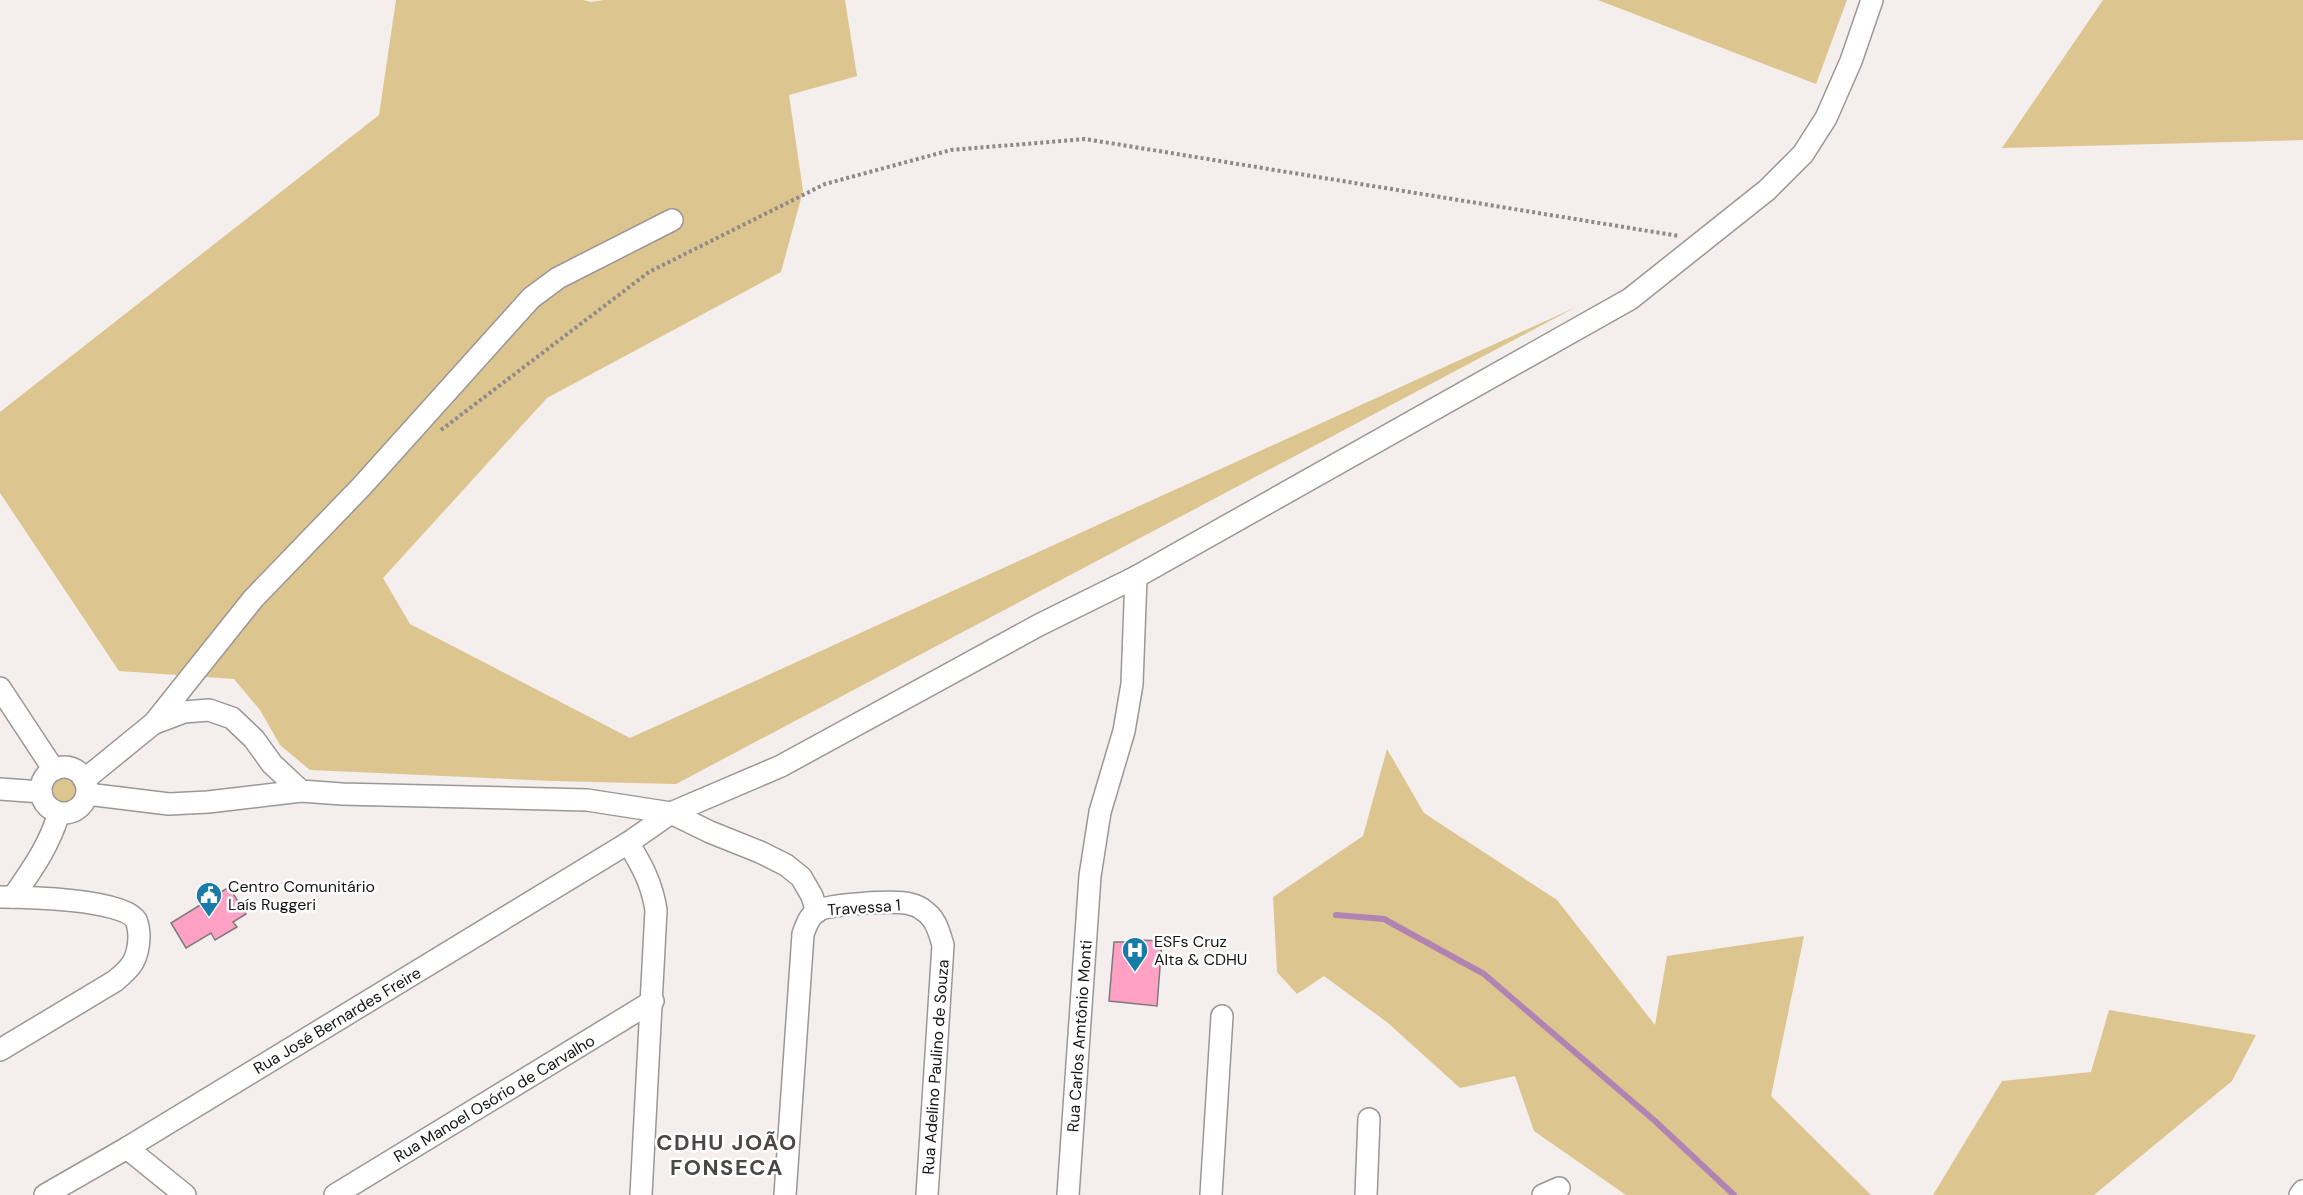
<svg xmlns="http://www.w3.org/2000/svg" width="2303" height="1195" font-family="'DM Sans',sans-serif">
	<rect width="100%" height="100%" fill="#f4eeed"/>
	<!-- green -->
	<g fill="#ddc590">
		<polygon points="396,0 583,0 591,2 604,0 845,0 857,76 789,95 803,191 781,272 547,398 383,578 410,624 630,738 1576,307 676,784 552,781 310,770 280,745 260,710 234,679 119,671 0,493 0,412 379,115"/>
		<polygon points="1598,0 1847,0 1816,84"/>
		<polygon points="2103,0 2303,0 2303,140 2002,148"/>
		<polygon points="1387,749 1424,813 1557,900 1655,1025 1667,956 1804,936 1771,1096 1871,1195 1626,1195 1534,1131 1515,1076 1460,1088 1388,1023 1324,976 1297,994 1277,972 1273,897 1363,836"/>
		<circle cx="64" cy="789" r="15"/>
		<polygon points="2109,1010 2256,1035 2232,1081 2094,1195 1933,1195 2002,1081 2091,1072"/>
	</g>
	<g fill="none" stroke-linecap="round" stroke-linejoin="round">
		<!-- stream -->
		<polyline stroke="#b183b3" stroke-width="6" points="1336,915 1384,919 1484,974 1655,1121 1734,1195"/>
	</g>
	<!-- building -->
	<g fill="#fea1c5" stroke="#7f7a7c" stroke-width="1.5">
		<polygon points="229,887 246,914 233,922 237,927 215,940 211,933 186,948 171,923"/>
		<polygon points="1139,940 1162,941 1157,1006 1109,1001 1114,942 1139,942"/>
	</g>
	<g fill="none" stroke-linecap="round" stroke-linejoin="round">
		<!-- minor casing -->
		<g stroke="#9c9696" stroke-width="24">
			<g id="minor">
				<polyline points="0,688 54,770"/>
				<polyline points="155,723 184,712 209,710 232,718 254,739 272,764 301,791 342,794 587,800 671,813 710,832 760,852 786,865 801,877 812,896 817,912"/>
				<circle cx="64" cy="790" r="23"/>
				<polyline points="84,780 154,723 253,599 362,486 531,298 558,278 672,220"/>
				<polyline points="0,789 41,792"/>
				<polyline points="87,794 169,804 208,802 301,791"/>
				<path d="M628,843c14,22 24,41 28,67l-15,285"/>
				<path d="M0,897c25,0 123,2 136,23 2,5 3,13 3,18 -1,22 -8,30 -24,43l-115,69"/>
				<path d="M13,897c20,-29 36,-51 46,-84"/>
				<polyline points="127,1148 185,1195"/>
				<polyline points="45,1195 127,1148 628,843 671,813 781,766 1039,625 1136,577 1630,299 1767,190 1803,154 1826,118 1851,61 1872,0"/>
				<polyline points="335,1195 653,1001"/>
				<path d="M785,1195l18,-261c3,-8 6,-18 14,-23 12,-7 79,-11 93,-7 4,1 10,3 13,6 13,8 16,22 20,35l-16,250"/>
				<polyline points="1068,1195 1090,876 1100,812 1124,731 1132,684 1136,577"/>
				<polyline points="1211,1195 1222,1016"/>
				<polyline points="1366,1195 1369,1119"/>
				<polyline points="1543,1195 1559,1188"/>
				<polyline points="2300,1195 2303,1191"/>
			</g>
		</g>
		<!-- path -->
		<polyline stroke="#8e8a89" stroke-width="4" stroke-dasharray="3 3" stroke-linecap="butt" points="441,430 649,272 825,184 951,150 1085,139 1679,236"/>
		<!-- minor -->
		<use href="#minor" stroke="#fff" stroke-width="21"/>
	</g>
	<!-- icons -->
	<defs>
		<g id="civic-pin" transform="scale(1.35)"><path d="M0 17L-7.5 6A9.5 9.5 0 1 1 7.5 6Z" fill="#197ba7" stroke="#fff"/><path d="M-.6-6.5H3V-4.5H.6V-3L4-1V1h2V6H-6V1h2V-1L-.6-3ZM-1.2 2.5V6h2.4V2.5Z" fill="#fff"/></g>
		<g id="hospital-pin" transform="scale(1.35)"><path d="M0 17L-7.5 6A9.5 9.5 0 1 1 7.5 6Z" fill="#197ba7" stroke="#fff"/><path d="M-5-5h3v3.5h4V-5h3V5h-3V1.5h-4V5h-3Z" fill="#fff"/></g>
	</defs>
	<g fill-rule="evenodd">
		<use href="#civic-pin" x="209" y="895"/>
		<use href="#hospital-pin" x="1135" y="950"/>
	</g>
	<g text-anchor="middle" stroke-width="5" stroke-linejoin="round" paint-order="stroke">
		<!-- poi labels -->
		<g font-size="16" fill="#151313" stroke="#fff" text-anchor="start">
			<text x="228" y="892">Centro Comunitário<tspan x="228" dy="18">Laís Ruggeri</tspan></text>
			<text x="1154" y="947">ESFs Cruz<tspan x="1154" dy="18">Alta &amp; CDHU</tspan></text>
		</g>
		<!-- street labels -->
		<g font-size="16" fill="#151313" stroke="#fff">
			<text transform="translate(864 907) rotate(-4)" y="6">Travessa 1</text>
			<text transform="translate(337 1020) rotate(-31)" y="6">Rua José Bernardes Freire</text>
			<text transform="translate(1079 1036) rotate(-86)" y="6">Rua Carlos Amtônio Monti</text>
			<text transform="translate(935 1067) rotate(-86)" y="6">Rua Adelino Paulino de Souza</text>
			<text transform="translate(494 1098) rotate(-31)" y="6">Rua Manoel Osório de Carvalho</text>
		</g>
		<!-- district labels -->
		<g font-size="22" font-weight="bold" letter-spacing="1.5" fill="#4b4746" stroke="#fff">
			<text x="727" y="1150">CDHU JOÃO<tspan x="727" dy="25">FONSECA</tspan></text>
		</g>
	</g>
</svg>
